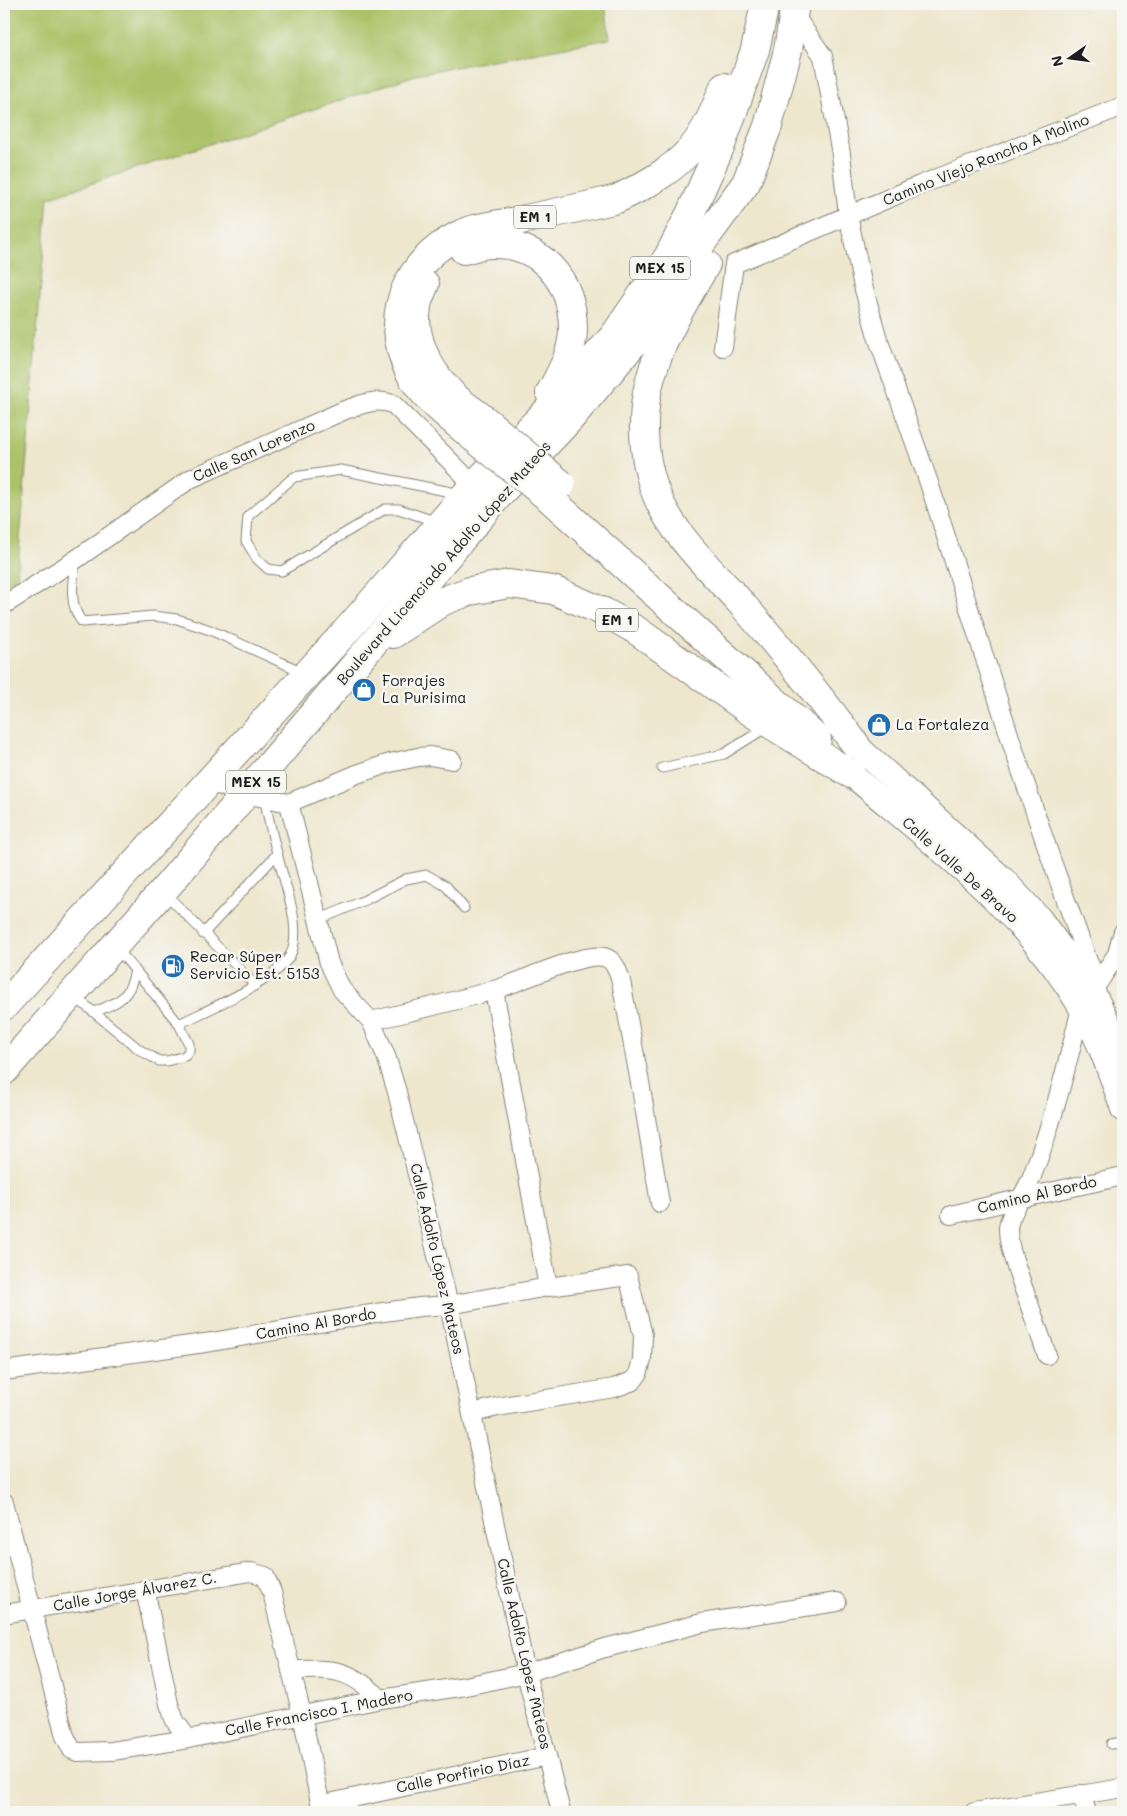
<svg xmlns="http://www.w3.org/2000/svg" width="1127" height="1816" font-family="Mali,sans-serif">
	<rect width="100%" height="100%" fill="#f6f6f2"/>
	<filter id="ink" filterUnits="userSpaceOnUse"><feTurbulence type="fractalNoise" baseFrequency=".02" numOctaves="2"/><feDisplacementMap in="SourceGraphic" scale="10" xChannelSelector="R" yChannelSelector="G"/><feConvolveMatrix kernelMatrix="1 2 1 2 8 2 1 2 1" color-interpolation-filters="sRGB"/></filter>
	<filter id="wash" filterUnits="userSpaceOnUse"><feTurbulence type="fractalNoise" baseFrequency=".0096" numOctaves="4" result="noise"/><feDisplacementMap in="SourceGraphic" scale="20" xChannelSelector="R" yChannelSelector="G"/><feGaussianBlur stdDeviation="1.12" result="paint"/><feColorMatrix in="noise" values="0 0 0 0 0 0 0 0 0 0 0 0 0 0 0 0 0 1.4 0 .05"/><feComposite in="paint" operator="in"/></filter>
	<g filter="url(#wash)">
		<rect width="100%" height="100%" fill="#eee7ce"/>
		<!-- green -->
		<polygon fill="#abc267" stroke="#646f42" points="4,4 605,4 610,39 422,73 48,198 16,589 4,596"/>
	</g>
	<g filter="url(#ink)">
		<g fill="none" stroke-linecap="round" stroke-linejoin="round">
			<!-- lane casing -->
			<g stroke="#858275" stroke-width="11">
				<g id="lane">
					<polyline points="437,522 399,509 385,509 282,571 268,569 257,559 246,541 248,516 294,477 341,470 461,494"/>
					<path d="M75,561c-2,21 -7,43 7,61l71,-6 24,3 33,11 95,43"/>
					<polyline points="662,768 724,754 767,727"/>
					<polyline points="165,893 255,985"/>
					<polyline points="318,920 363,901 406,879 427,875 446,886 464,908"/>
					<polyline points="203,934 277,854"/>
					<polyline points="74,996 140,1050 159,1061 167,1061 185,1056 189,1051 189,1044 179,1024 116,947"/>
					<path d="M94,1012c25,-10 36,-14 41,-42"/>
					<path d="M179,1024c30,-15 88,-39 108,-64 20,-24 -4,-79 -10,-107 -5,-18 -9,-37 -13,-56"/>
					<polyline points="1111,1744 1123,1742"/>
				</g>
			</g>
			<!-- street casing -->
			<g stroke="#858275" stroke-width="20">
				<g id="street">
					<polyline points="794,15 823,56 841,154 848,215 862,282 877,336 928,480 1014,750 1051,859 1088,961 1098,982"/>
					<polyline points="723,347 734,264 920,185 1123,106"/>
					<path d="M4,605l71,-45 115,-81 155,-69c18,-6 30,-12 48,-6l81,81"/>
					<polyline points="209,782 245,794 289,803 329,963 342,990 371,1021 386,1056 397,1092 449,1305 526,1673 561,1812"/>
					<polyline points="289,803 357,774 390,763 418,757 430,756 452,760"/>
					<polyline points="1094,989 1117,954 1123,932"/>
					<polyline points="494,990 548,1287"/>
					<path d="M371,1021c41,-10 82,-19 123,-31 25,-7 87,-38 110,-33 11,3 14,14 17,24l20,107 19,115"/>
					<polyline points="951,1215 1023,1198 1123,1176"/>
					<path d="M1047,1355c-8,-23 -16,-46 -24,-68 -6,-19 -15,-39 -15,-59 1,-14 19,-37 24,-52 21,-54 35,-111 49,-168"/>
					<polyline points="4,1371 212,1342 376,1313 420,1307 449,1305 548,1287 628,1276 643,1335 642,1360 638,1374 633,1381 614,1388 497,1407 473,1413"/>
					<polyline points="4,1502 65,1736 72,1750 77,1752 112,1751 188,1739 381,1699 466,1686 526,1673 605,1648 702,1623 837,1602"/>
					<polyline points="145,1589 169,1704 175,1721 188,1739"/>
					<polyline points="4,1614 251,1572 265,1576 272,1592 302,1715 322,1812"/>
					<path d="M291,1670c44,-1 57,-2 90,29"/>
					<polyline points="1081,1794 1087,1812"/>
					<polyline points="320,1805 547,1756"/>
					<polyline points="974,1812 1123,1788"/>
				</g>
			</g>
			<!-- secondary casing -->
			<g stroke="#858275" stroke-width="26">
				<g id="secondary">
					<polyline points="856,745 1003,879 1040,919 1093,992 1123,1053"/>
					<path d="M851,774c83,71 174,138 230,234 18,31 30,67 42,101"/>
				</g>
			</g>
			<!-- primary casing -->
			<g stroke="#858275" stroke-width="30">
				<g id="primary">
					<path d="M464,250c8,-2 18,-6 26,-6 50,-2 83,36 83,85 0,23 -12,44 -23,64"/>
					<path d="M706,264c-21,37 -45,74 -56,116 -9,33 -8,72 3,105 14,45 57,84 88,118 40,46 78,92 115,142"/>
					<path d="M425,284c-3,7 -7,15 -8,22 -6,33 14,68 37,90 11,10 25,19 37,29"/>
					<path d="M474,438c-21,-18 -52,-41 -64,-65 -30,-59 -1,-118 58,-142 15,-5 33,-7 48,-10 34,-7 67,-14 101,-22 27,-13 55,-28 75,-51 15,-18 24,-41 32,-61"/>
					<polyline points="549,498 817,739"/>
					<polyline points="393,634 443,601 470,591 509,584 553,590 604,612 636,630 754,714 851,774"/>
					<polyline points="4,1006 348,629 474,485 556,402 614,336 668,257 691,212 721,145 755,50 765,4"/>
					<polyline points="4,1071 163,891 504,489 569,420 633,344 678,275 746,183 768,126 788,50 795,4"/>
				</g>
			</g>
			<!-- lane -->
			<use href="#lane" stroke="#fff" stroke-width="9"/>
			<!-- street -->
			<use href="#street" stroke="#fff" stroke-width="18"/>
			<!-- secondary -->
			<use href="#secondary" stroke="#fff" stroke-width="24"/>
			<!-- primary -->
			<use href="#primary" stroke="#fff" stroke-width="28"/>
			<!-- primary-bridge casing -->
			<g stroke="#858275" stroke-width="30" stroke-linecap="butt">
				<g id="primary-bridge">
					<polyline points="491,425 561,484"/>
					<polyline points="474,438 549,498"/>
				</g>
			</g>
			<!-- primary-bridge -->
			<use href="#primary-bridge" stroke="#fff" stroke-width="28"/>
		</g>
	</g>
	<!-- icons -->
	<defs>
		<g id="shop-disc" transform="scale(1.25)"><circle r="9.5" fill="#1f6fb2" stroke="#f6f6f2"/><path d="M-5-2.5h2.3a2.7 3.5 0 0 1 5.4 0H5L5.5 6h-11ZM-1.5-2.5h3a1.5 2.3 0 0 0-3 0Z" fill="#fff"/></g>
		<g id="fuel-disc" transform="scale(1.25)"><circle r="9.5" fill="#1f6fb2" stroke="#f6f6f2"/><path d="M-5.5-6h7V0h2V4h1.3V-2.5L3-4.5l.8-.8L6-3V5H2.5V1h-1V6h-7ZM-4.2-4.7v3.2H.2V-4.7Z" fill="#fff"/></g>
	</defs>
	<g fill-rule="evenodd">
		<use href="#shop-disc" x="364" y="690"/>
		<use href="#shop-disc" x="879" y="725"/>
		<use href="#fuel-disc" x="173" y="966"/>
	</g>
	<g text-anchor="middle" stroke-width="5" stroke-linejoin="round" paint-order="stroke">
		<!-- shield labels -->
		<g fill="#f6f6f2" stroke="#5d5d5c" stroke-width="1">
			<rect x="514" y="205.5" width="42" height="23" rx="4"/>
			<rect x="630" y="256.5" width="60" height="23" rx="4"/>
			<rect x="596" y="608.5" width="42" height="23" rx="4"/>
			<rect x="226" y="770.5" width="60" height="23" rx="4"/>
		</g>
		<g font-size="14" font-weight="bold" fill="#1c1c1c">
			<text x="535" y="222">EM 1</text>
			<text x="660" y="273">MEX 15</text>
			<text x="617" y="625">EM 1</text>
			<text x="256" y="787">MEX 15</text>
		</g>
		<!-- street labels -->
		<g font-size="15" fill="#1c1c1c" stroke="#f6f6f2">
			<text transform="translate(986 160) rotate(-22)" y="5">Camino Viejo Rancho A Molino</text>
			<text transform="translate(254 451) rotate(-24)" y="5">Calle San Lorenzo</text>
			<text transform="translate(444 563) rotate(-49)" y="5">Boulevard Licenciado Adolfo López Mateos</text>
			<text transform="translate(960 870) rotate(42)" y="5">Calle Valle De Bravo</text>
			<text transform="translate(1037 1195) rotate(-13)" y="5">Camino Al Bordo</text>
			<text transform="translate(437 1259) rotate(77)" y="5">Calle Adolfo López Mateos</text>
			<text transform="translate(316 1324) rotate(-10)" y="5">Camino Al Bordo</text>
			<text transform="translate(135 1592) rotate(-10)" y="5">Calle Jorge Álvarez C.</text>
			<text transform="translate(524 1654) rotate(77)" y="5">Calle Adolfo López Mateos</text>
			<text transform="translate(319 1713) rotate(-11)" y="5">Calle Francisco I. Madero</text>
			<text transform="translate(463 1774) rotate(-12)" y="5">Calle Porfirio Díaz</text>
		</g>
		<!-- poi labels -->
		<g font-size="15" fill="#1c1c1c" stroke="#f6f6f2" text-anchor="start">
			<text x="382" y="686">Forrajes<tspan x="382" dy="17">La Purisima</tspan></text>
			<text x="896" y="730">La Fortaleza</text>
			<text x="190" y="962">Recar Súper<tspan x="190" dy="17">Servicio Est. 5153</tspan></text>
		</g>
	</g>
	<!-- margin -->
	<rect width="1127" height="1816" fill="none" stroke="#f6f6f2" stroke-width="20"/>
	<!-- north arrow -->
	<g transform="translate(1070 58) rotate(256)" stroke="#f6f6f2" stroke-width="4" paint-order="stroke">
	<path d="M0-4L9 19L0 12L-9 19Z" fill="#1c1c1c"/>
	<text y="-8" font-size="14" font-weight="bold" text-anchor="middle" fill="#1c1c1c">N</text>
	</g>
</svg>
